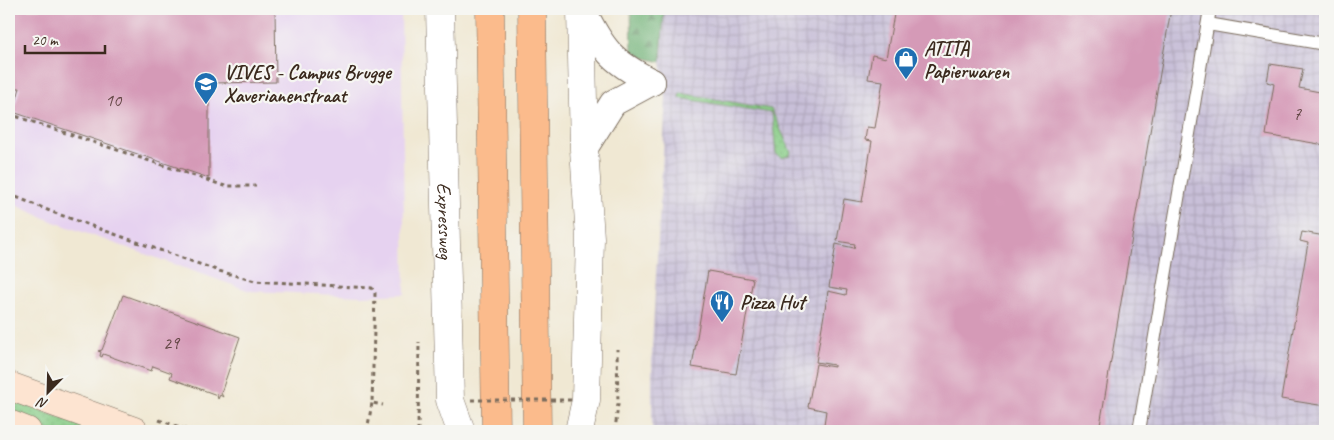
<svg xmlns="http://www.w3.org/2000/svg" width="1334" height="440" font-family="Caveat,sans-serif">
	<defs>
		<pattern id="industrial-grid" width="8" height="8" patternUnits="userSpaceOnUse" patternTransform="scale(1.25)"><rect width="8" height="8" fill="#c8bfd8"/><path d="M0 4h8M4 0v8" fill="none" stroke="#ada4b9"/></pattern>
		<pattern id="grass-dots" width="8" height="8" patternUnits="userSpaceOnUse" patternTransform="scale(1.25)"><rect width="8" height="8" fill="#87cc86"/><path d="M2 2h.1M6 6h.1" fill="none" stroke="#75af73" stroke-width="1.8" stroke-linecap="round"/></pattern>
		<pattern id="forest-firs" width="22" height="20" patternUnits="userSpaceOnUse" patternTransform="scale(1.25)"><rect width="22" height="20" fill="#6db073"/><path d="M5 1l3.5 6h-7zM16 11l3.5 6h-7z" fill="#5b8f5e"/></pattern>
	</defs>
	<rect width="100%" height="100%" fill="#f6f6f2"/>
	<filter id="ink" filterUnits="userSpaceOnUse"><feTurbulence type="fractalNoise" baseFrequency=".02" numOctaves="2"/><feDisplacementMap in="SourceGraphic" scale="10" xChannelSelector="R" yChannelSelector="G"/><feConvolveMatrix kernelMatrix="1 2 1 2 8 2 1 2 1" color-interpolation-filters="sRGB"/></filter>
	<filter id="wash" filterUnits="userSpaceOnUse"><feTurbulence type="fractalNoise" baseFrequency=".0096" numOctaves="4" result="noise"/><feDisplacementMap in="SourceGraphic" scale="20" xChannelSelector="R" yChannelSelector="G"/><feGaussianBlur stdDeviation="1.12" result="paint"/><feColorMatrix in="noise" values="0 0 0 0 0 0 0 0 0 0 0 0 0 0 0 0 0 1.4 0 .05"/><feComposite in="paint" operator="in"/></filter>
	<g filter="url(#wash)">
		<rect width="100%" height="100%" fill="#f0e8d3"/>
		<!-- built -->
		<polygon fill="#e6d2f0" points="9,9 401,9 405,294 361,296 250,291 54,222 9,202"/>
		<!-- industrial -->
		<polygon fill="url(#industrial-grid)" points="664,9 1325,9 1325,431 652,431 652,345 666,98 661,62"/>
		<!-- grass -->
		<g fill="url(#grass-dots)" stroke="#617b52">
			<polygon points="680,93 771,109 791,152 790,155 782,158 776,154 772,113 679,98"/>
			<polygon points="9,399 97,431 51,431 9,416"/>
		</g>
		<!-- forest -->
		<polygon fill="url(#forest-firs)" stroke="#546d48" points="631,9 664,9 661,62 645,58 632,51"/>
		<g id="blocks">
			<!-- building -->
			<g fill="#d59ab7">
				<polygon points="9,9 275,9 276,82 209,83 209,178 13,112 20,88 9,88"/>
				<polygon points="895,9 1171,9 1099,431 823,431 826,411 808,407 816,364 834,367 834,365 816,362 828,291 846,295 847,290 829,287 836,244 854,248 855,244 837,241 844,199 862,202 872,141 865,140 867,127 875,128 883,81 868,79 872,55 886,58"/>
				<polygon points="1270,64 1303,69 1299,88 1325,93 1325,145 1266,135 1274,84 1267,82"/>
				<polygon points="1302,232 1325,236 1325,406 1281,399 1308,243 1300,241"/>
				<polygon points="708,271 753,279 736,374 692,367"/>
				<polygon points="123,295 240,337 221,393 223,397 220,395 218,399 217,395 170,378 172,373 153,366 151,371 103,354 102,357 100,356 101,352 98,351 102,350"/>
			</g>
		</g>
	</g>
	<g filter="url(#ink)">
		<use href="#blocks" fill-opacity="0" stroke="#7a6c5d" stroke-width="1"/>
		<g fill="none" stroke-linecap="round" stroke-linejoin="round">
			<!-- service casing -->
			<g stroke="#7a6c5d" stroke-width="14">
				<g id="service">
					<polyline points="1208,24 1325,44"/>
					<polyline points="1139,431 1210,9"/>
				</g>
			</g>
			<!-- minor casing -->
			<g stroke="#7a6c5d" stroke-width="28">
				<g id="minor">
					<path d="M582,9c22,41 27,51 70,73"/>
					<polyline points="584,149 613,103 652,82"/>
				</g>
			</g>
			<!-- tertiary casing -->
			<g stroke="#7a6c5d" stroke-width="29">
				<g id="tertiary">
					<path id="s1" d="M440,9l10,391 11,31"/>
					<polyline points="579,431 586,400 590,238 584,149 581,9"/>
				</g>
			</g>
			<!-- secondary casing -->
			<g stroke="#7a6c5d" stroke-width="29">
				<g id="secondary">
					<polyline points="9,386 134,431"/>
					<polyline points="9,424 27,431"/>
				</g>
			</g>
			<!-- trunk casing -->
			<g stroke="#7a6c5d" stroke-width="29">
				<g id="trunk">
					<polyline points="490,9 496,431"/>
					<polyline points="532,9 537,431"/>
				</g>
			</g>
			<!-- path -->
			<g stroke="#7a6c5d" stroke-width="3" stroke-dasharray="4 4" stroke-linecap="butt">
				<polyline points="9,114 225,186 256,186"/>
				<polyline points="9,194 55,213 219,271 255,281 372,288 375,293 372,403 383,405"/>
				<polyline points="159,420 191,431"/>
				<polyline points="367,431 372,403"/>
				<polyline points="418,431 419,342"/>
				<polyline points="615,431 618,404 617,349"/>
			</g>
			<!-- service -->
			<use href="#service" stroke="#fff" stroke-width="12"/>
			<!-- minor -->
			<use href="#minor" stroke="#fff" stroke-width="26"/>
			<!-- tertiary -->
			<use href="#tertiary" stroke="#fff" stroke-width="28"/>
			<!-- secondary -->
			<use href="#secondary" stroke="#fde4d1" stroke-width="28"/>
			<!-- trunk -->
			<use href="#trunk" stroke="#fbbb8c" stroke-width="28"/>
			<!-- path-bridge -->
			<polyline stroke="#7a6c5d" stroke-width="3" stroke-dasharray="4 4" stroke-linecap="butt" points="471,400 573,400"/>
		</g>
	</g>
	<!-- icons -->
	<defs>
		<g id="shop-pin" transform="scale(1.25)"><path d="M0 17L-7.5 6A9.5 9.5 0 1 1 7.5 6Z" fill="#1f6fb2" stroke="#f6f6f2"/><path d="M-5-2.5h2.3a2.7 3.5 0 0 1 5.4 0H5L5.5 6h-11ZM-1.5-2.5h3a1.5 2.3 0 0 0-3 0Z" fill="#fff"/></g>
		<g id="university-pin" transform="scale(1.25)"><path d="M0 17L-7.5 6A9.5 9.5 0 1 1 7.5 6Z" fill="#1f6fb2" stroke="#f6f6f2"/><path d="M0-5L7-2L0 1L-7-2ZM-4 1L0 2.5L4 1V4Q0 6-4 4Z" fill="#fff"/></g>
		<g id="restaurant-pin" transform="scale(1.25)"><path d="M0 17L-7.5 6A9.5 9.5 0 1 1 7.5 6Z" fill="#1f6fb2" stroke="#f6f6f2"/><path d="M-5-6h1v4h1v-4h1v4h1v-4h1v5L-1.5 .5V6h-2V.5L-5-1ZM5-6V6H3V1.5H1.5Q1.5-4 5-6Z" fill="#fff"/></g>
	</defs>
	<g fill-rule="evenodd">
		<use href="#shop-pin" x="906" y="59"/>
		<use href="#university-pin" x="206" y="84"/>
		<use href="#restaurant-pin" x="722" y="302"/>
	</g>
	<g text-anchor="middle" stroke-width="4.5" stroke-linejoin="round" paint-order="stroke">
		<!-- number labels -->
		<g font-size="18" fill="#624644">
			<text x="113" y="106">10</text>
			<text x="1297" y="120">7</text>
			<text x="171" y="349">29</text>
		</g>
		<!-- poi labels -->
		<g font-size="20" font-weight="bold" fill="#3b2a1e" stroke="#f6f6f2" text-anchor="start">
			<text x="924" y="55">ATITA<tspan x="924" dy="23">Papierwaren</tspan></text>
			<text x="224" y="79">VIVES - Campus Brugge<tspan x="224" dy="23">Xaverianenstraat</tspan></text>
			<text x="740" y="309">Pizza Hut</text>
		</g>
		<!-- street labels -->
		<g font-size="20" fill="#3b2a1e" stroke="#f6f6f2">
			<text dy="7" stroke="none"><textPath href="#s1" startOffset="212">Expressweg</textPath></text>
		</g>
	</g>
	<!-- margin -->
	<rect width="1334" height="440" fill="none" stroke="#f6f6f2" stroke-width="30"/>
	<!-- north arrow -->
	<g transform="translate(48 392) rotate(203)" stroke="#f6f6f2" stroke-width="4" paint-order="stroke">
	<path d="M0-4L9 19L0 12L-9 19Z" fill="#3b2a1e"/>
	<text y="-8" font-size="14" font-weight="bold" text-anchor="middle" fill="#3b2a1e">N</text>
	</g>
	<!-- scale -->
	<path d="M25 45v8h80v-8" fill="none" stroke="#3b2a1e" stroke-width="2.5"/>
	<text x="32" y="45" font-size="15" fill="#3b2a1e" stroke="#f6f6f2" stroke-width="4" paint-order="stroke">20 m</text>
</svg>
